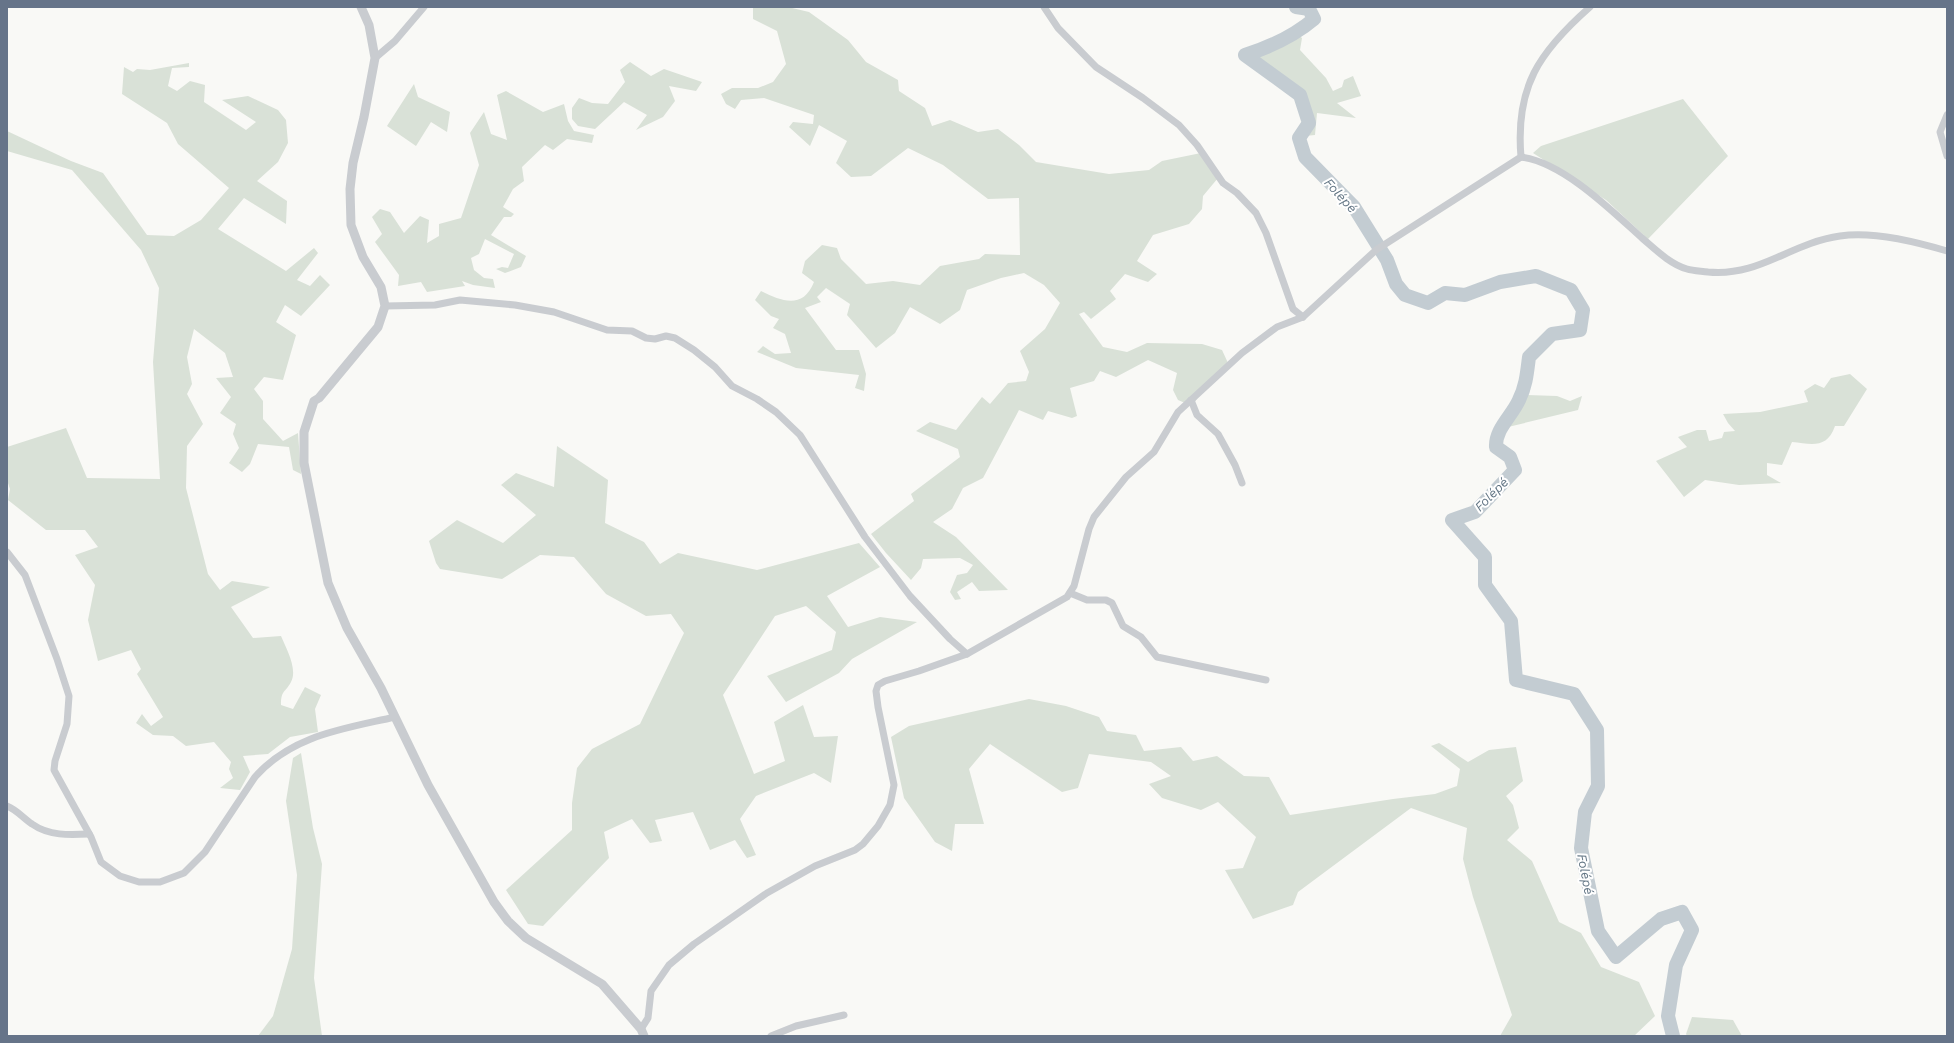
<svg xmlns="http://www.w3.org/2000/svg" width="1954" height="1043" font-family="'Work Sans',sans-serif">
	<rect width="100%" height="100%" fill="#f9f9f6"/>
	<!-- green -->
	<g fill="#d9e1d7">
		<path d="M753,7h35l21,5 39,28 18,22 32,18 1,11 26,17 7,18 18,-6 28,12 20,-3 21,16 17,17 73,12 40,-4 13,-9 39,-8 17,25 -15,18 -1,13 -13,15 -36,11 -16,26 20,13 -9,8 -23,-8 -15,17 6,8 -25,20 -7,-7 -5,2 24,33 24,5 20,-9 55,1 20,6 6,13 -16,14 -20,29 -14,-6 -5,-10 4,-17 -29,-13 -32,17 -16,-6 -6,10 -24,7 7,28 -5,2 -24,-7 -5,9 -24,-10 -36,68 -20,10 -11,21 -19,13 23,15 52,53 -29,1 -7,-9 -15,10 4,7 -6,1 -5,-8 7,-17 10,-2 6,-8 -13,-7 -37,1 -2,9 -10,12 -25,-27 -15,-19 43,-33 -3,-7 49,-37 -2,-8 -42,-18 14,-9 26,8 26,-33 8,7 18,-21 18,-2 3,-9 -9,-21 25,-22 15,-26 -16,-18 -20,-12 -23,5 -34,12 -7,20 -20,14 -30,-17 -15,26 -19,15 -29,-33 3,-11 -24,-16 -9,9 4,5 -16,6 31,42h23l7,24 -2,17 -9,-3 4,-13 -63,-7 -39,-16 6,-6 12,8 16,-1 -6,-19 -12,-6 6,-9 -8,-3 -16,-16 6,-9c20,10 42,19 53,-9l-12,-9 3,-12 17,-16 15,3 4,11 25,25 27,-3 27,4 20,-19 39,-7 6,-5 35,1 -1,-57 -31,1 -45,-34 -35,-17 -37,28 -20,1 -15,-14 11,-22 -28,-16 -9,21 -21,-19 4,-5 20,2 1,-9 -50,-17 -23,2 -6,9 -9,-5 -5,-10 11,-6h26l15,-6 13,-18 -9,-33 -24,-12z"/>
		<polygon points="1295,32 1302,38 1300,50 1326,78 1333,91 1342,87 1344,80 1353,76 1361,96 1337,103 1356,118 1317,113 1315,135 1305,136 1309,113 1305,93 1269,67 1253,64 1252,57 1258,50 1277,45"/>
		<polygon points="630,62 651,76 664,69 702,82 696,91 669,86 675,101 663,117 636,130 647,115 624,102 595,129 578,126 572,119 572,108 579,98 592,103 608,104 625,82 620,70"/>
		<path d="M189,63v4l-17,1 -4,18 9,5 13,-10 15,4 -1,17 42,28 10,-8 -34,-22 26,-4 30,14 8,10 2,23 -10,19 -21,19 30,20 -1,23 -42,-26 -26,31 68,42 28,-23 4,5 -21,27 13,6 10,-11 10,10 -29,31 -16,-11 -9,17 20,13 -13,45 -19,-3 -10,12 9,12v18l20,22 15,-8 3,41 -8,-4 -4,-23 -31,-3 -8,20 -8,8 -13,-9 10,-15 -6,-14 3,-10 -16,-11 11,-16 -15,-19 17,-1 -8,-24 -31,-24 -7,28 5,27 -5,10 16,30 -16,22 -1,42 22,86 12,16 12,-9 38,6 -39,20 22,31 28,-2c5,12 17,33 10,46 -6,11 -10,8 -10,23l12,4 12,-22 16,8 -6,14 3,23 -28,5 -22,17 -25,2 7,16 -10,18 -20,-2 13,-10 -4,-9 2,-7 -17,-20 -28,4 -13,-10 -20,-1 -17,-12 6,-9 9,12 12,-9 -26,-43 4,-5 -10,-19 -33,11 -10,-41 7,-35 -20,-30 23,-8 -13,-17h-39l-38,-30 2,-11 -3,-9v-33l59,-19 21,50 73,1 -7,-117 6,-74 -18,-38 -69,-80 -65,-19v-20l64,30 32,12 44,62 27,1 27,-16 28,-32 -51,-44 -11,-21 -45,-29 2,-27 9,5 4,-3 13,1z"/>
		<polygon points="414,84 418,97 450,112 447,132 431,122 416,146 387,126"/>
		<polygon points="506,91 543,112 564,104 568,121 574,131 594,135 592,143 567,139 553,150 545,145 522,167 524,181 513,189 503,207 514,214 511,217 504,217 491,235 526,256 521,267 505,273 496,269 502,267 508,268 514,254 485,239 479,254 471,258 474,270 484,278 493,279 495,288 473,285 462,281 465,286 427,292 421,282 398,286 399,275 375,242 382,234 372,217 380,209 390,212 404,233 420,216 429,220 427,243 439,236 439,224 461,218 479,165 470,133 484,112 491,134 507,140 497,95"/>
		<polygon points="1683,99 1728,156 1648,239 1606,200 1533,153 1541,146"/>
		<path d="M1850,374l17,15 -23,37h-9c-8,23 -23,18 -43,16l-10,23 -15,-2v12l14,8 -42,2 -34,-5 -21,17 -28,-36 31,-14 -9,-10 19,-7h9l3,11 13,-3 2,-6 11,-1 -7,-8 -5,-9 37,-2 48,-10 -4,-11 11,-7 9,4 7,-10z"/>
		<polygon points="1527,395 1557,396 1570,401 1582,396 1578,410 1508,427 1519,412"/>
		<polygon points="557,446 608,480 605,523 644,542 660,564 678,553 757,570 859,543 880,567 827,596 848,627 880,617 917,622 852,659 839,673 786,702 767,676 832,650 836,632 806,606 775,616 723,695 754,774 785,761 774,722 803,705 814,737 838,736 831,783 814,773 756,796 740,819 756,855 747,858 735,840 710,850 693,812 655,820 662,841 650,843 632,819 604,832 609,858 543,926 528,924 506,890 572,830 572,803 577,768 592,749 640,724 684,633 671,614 646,616 606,594 574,557 540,555 502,579 440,569 436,563 429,541 457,520 503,543 536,515 501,485 516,473 554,487"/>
		<polygon points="1029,699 1066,706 1099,717 1107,731 1136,735 1144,751 1181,747 1193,761 1217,756 1244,776 1269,777 1290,815 1393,799 1435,794 1457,786 1460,769 1431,746 1439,743 1468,762 1489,750 1516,747 1523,781 1506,796 1513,805 1519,828 1507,840 1532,861 1559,922 1581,933 1601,967 1639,982 1655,1016 1634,1036 1500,1036 1512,1015 1473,897 1463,859 1467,828 1411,808 1298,892 1293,905 1253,919 1225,870 1243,868 1256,837 1218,802 1201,810 1162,798 1149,784 1171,776 1151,762 1089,754 1078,788 1062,792 990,744 969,769 984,824 955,824 952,851 935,842 904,798 891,737 909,726"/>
		<polygon points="301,753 313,828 322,864 314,978 322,1036 258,1036 273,1016 292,949 297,875 286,801 293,758"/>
		<polygon points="1692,1017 1733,1020 1742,1036 1687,1036 1686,1034"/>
	</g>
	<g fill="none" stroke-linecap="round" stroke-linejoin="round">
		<!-- river -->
		<path stroke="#c3ccd2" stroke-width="14" d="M1296,7l13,2 5,10c-20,17 -44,28 -69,36l55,40 9,28 -10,15 6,19 49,50 33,53 9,24 9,11 23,8 17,-10 20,2 35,-13 36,-6 35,14 12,20 -3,20 -28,4 -23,23c-2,16 -3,29 -10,43 -7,16 -24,29 -23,47l14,10 5,13 -40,42 -23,8 33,37v28l26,36 5,59 58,14 23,36 1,56 -13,26 -4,36 17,83 18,26 45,-38 21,-7 10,18 -16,35 -8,51 5,20"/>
		<!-- minor -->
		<g stroke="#c9ccd0" stroke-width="7">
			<polyline points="1044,7 1058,28 1096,67 1143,98 1179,125 1197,145 1223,183 1237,193 1256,213 1266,233 1293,309 1303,317"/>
			<polyline points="375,58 395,41 424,7"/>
			<polyline points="1947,115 1940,132 1947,156"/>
			<path d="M1521,157c42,5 91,54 121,81 14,12 28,26 45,31 6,2 14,2 21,3 52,5 82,-29 132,-36 32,-5 77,6 107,15"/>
			<polyline points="385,306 435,305 460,300 515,305 554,312 607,330 632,331 646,338 655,339 666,336 675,338 694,350 715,367 732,386 757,399 776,412 800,435 865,537 910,596 950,639 967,654"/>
			<polyline points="1191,400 1197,415 1218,434 1235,465 1242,483"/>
			<path d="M7,552l18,23 32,84 12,37 -2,28 -12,37 -1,9 37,67 10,25 19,14 19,6h21l24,-9 21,-21 50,-75c37,-42 88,-48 140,-60"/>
			<polyline points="1070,593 1087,600 1106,600 1112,603 1123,626 1141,637 1157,657 1266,680"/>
			<path d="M7,806c10,4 16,12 25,18 17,12 37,11 57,10"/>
			<path d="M641,1029l7,-11 3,-27 18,-26 25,-21 73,-51 48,-27 40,-16 8,-6 15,-18 12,-21 4,-20 -16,-78 -2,-16 2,-6 7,-4 34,-10 48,-17 100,-57 7,-11 15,-57 5,-12 32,-40 28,-25 24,-40 64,-59 35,-26 26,-10 73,-67 145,-93c-6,-70 18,-105 69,-150"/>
			<polyline points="771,1036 796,1026 844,1015"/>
		</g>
		<!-- tertiary -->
		<polyline stroke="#c9ccd0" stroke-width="9" points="361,7 369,25 375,58 364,117 353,163 350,189 351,225 363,257 381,287 385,306 378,327 319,398 314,401 304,432 304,463 328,583 347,628 381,688 428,785 494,902 508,921 526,938 602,984 641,1029 644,1036"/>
	</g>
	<g text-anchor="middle" stroke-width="4" stroke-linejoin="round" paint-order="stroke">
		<!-- water labels -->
		<g font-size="13" font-style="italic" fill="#627584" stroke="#fff">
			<text transform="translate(1341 195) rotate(48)" y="5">Folépé</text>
			<text transform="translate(1491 494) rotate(-45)" y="5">Folépé</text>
			<text transform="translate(1586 874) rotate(79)" y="5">Folépé</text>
		</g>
	</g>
	<!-- border -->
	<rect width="1954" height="1043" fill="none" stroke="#667489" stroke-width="16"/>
</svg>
